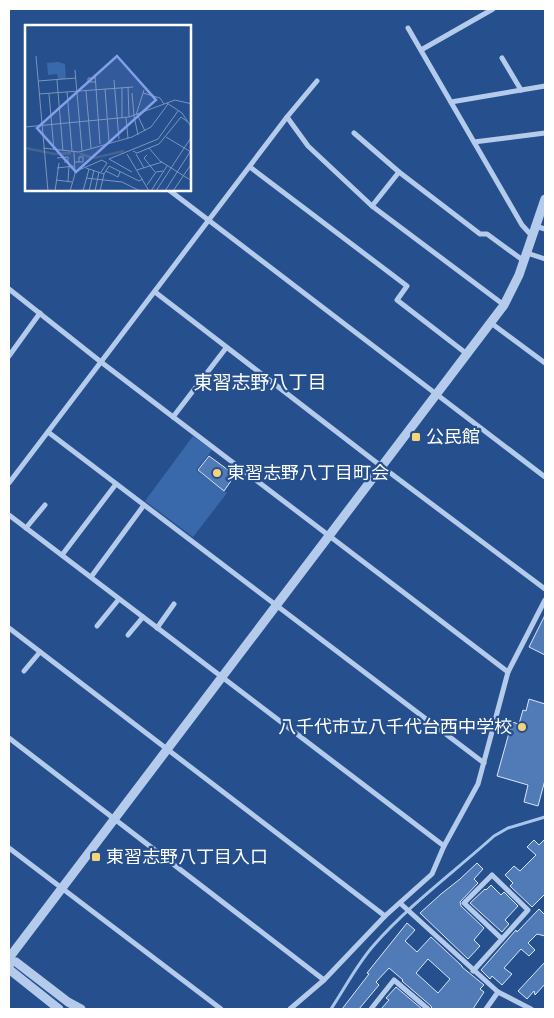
<svg xmlns="http://www.w3.org/2000/svg" width="554" height="1018" font-family="'Archivo Narrow','Noto Sans JP',sans-serif">
	<rect width="100%" height="100%" fill="#254f8d"/>
	<!-- green -->
	<polygon fill="#3969aa" points="193,436 212,450 196,470 227,493 193,537 145,501"/>
	<g fill="none" stroke-linecap="round" stroke-linejoin="round">
		<!-- stream -->
		<path stroke="#a8c6ec" stroke-width="3" d="M331,1009c14,-21 26,-45 43,-64 35,-40 80,-73 120,-109l14,-8 37,-11"/>
	</g>
	<!-- building -->
	<g fill="#517bb6" stroke="#d9e6f8" fill-rule="evenodd">
		<polygon points="209,456 235,475 224,491 198,470"/>
		<polygon points="545,615 545,655 529,647"/>
		<polygon points="529,699 545,704 545,780 538,806 524,802 528,785 497,776 512,722 519,724 523,710 526,711"/>
		<polygon points="545,839 545,894 532,907 510,886 513,883 505,875 514,866 520,871 536,855 527,847 534,840 539,845"/>
		<polygon points="477,863 483,869 474,879 478,883 460,902 461,906 484,928 474,940 480,946 468,959 420,913 441,894 460,879"/>
		<polygon points="491,885 501,895 504,892 518,906 505,920 509,924 502,932 470,903 485,889 486,890"/>
		<polygon points="539,909 545,915 545,936 537,934 528,943 535,950 529,956 521,949 504,968 512,974 502,985 492,976 490,979 481,970 516,930 517,932"/>
		<path d="M407,923l8,7 -10,11 12,11 14,-15 31,29v1l22,18 -4,4 4,3 -11,17h-41l-1,-3 -29,-25 1,-1 -14,-12 -13,14 3,3 -20,24h-17l27,-35 -2,-1zM428,959l22,20 -12,14 -22,-20z"/>
		<polygon points="545,962 545,984 535,995 534,991 527,999 518,991"/>
		<polygon points="396,987 422,1009 381,1009 389,1000 386,998"/>
	</g>
	<g fill="none" stroke-linecap="round" stroke-linejoin="round">
		<!-- minor -->
		<g stroke="#b4cbeb" stroke-width="5">
			<polyline points="408,28 522,225 532,236"/>
			<polyline points="421,50 493,9"/>
			<polyline points="502,58 521,90"/>
			<polyline points="451,102 545,86"/>
			<polyline points="287,117 308,146 372,206 504,305"/>
			<polyline points="354,133 399,172 480,234 487,234 524,261"/>
			<polyline points="474,142 545,133"/>
			<polyline points="250,167 407,286 397,300 467,354"/>
			<polyline points="169,190 545,477"/>
			<polyline points="372,206 399,172"/>
			<polyline points="535,226 545,229"/>
			<polyline points="527,253 545,259"/>
			<polyline points="9,289 101,362 508,672"/>
			<polyline points="155,292 381,466 545,589"/>
			<polyline points="491,323 545,363"/>
			<polyline points="9,356 40,313"/>
			<polyline points="173,417 226,348"/>
			<polyline points="48,432 484,763"/>
			<polyline points="9,483 287,117 317,81"/>
			<polyline points="9,515 444,846"/>
			<polyline points="26,528 45,505"/>
			<polyline points="62,555 116,484"/>
			<polyline points="91,577 144,505"/>
			<polyline points="97,626 119,599"/>
			<polyline points="9,628 385,916"/>
			<polyline points="157,628 174,604"/>
			<polyline points="128,635 143,617"/>
			<polyline points="24,671 40,652"/>
			<polyline points="9,738 324,980"/>
			<polyline points="9,848 221,1009"/>
			<polyline points="400,903 498,992 531,1009"/>
			<polyline points="473,971 528,910 492,875 464,903 502,939"/>
			<polyline points="290,1009 324,980 385,916 432,874 444,846 478,784 508,672 545,600"/>
			<polyline points="371,1009 394,980 428,1009"/>
			<polyline points="486,1009 498,992"/>
		</g>
		<!-- tertiary -->
		<g stroke="#b4cbeb" stroke-width="9">
			<polyline points="9,958 504,305 519,275 545,199"/>
			<polyline points="9,961 16,962 68,1002 81,1009"/>
			<polyline points="9,967 10,970 59,1009"/>
		</g>
	</g>
	<!-- markers -->
	<g fill="#f5d478" stroke="#254f8d" stroke-width="2">
		<rect x="411" y="432" width="10" height="10" rx="2.5"/>
		<circle cx="217" cy="473" r="5"/>
		<circle cx="522" cy="727" r="5"/>
		<rect x="91" y="852" width="10" height="10" rx="2.5"/>
	</g>
	<g text-anchor="middle" stroke-width="4.5" stroke-linejoin="round" paint-order="stroke">
		<!-- poi labels -->
		<g font-size="18" fill="#fff" stroke="#254f8d" text-anchor="start">
			<text x="426" y="443">公民館</text>
			<text x="227" y="479">東習志野八丁目町会</text>
			<text x="512" y="733" text-anchor="end">八千代市立八千代台西中学校</text>
			<text x="106" y="863">東習志野八丁目入口</text>
		</g>
		<!-- neighbourhood labels -->
		<g font-size="19" fill="#fff" stroke="#254f8d">
			<text x="260" y="389">東習志野八丁目</text>
		</g>
	</g>
	<!-- overview -->
	<g transform="translate(25 25)">
		<rect width="166" height="166" fill="#254f8d"/>
		<path d="M33,37l7,2 1,15h-8l-1,-5 -9,1 -1,-12z" fill="#3969aa"/>
		<path fill="none" stroke="#456390" stroke-width="2.5" d="M0,123l30,6 16,-1M55,129l14,4 30,-7"/>
		<path fill="none" stroke="#7c95bb" stroke-width="1" d="M11,31l12,135M50,45l7,81M70,49l5,70M70,53h-7v4h7M32,55l6,71M89,55l5,59M13,56l38,-3M103,62l1,30M97,63v30M80,64l4,52M61,66l5,57M42,67l5,59M107,68l2,23M118,68l17,5 4,6M14,69l94,-7M24,69l5,56M142,78l15,10 10,15M112,89l8,17M111,90l8,-25M109,91l4,19M101,93l2,20M0,102l104,-10 46,-17 17,4M141,112l25,15M18,123l36,4 53,-15 19,-10 17,-23M124,123l11,13 32,20M108,126l4,2 22,-9 22,-27 7,5M102,129l22,37M111,129l8,14M122,130l-3,3 11,14M32,133l11,-1v5h-4M84,134l49,-20 20,-28M84,134l23,13M49,137h9v-5h-4v5M32,143l17,-2M61,143l18,6 -4,17M54,145l23,-10 5,3 -6,9M112,145l25,-8M81,146l12,6 2,-5M79,149l5,-8 30,15 4,-2M61,153l36,4 18,9M31,155l16,2M43,156l1,-15M122,160l9,-13 7,-1M30,166l4,-28M45,166l5,-17 -1,-22M58,166l6,-22M64,166l5,-21M70,166l4,-19M126,166l16,-25M131,166l36,-55M140,166l25,-39M148,166l19,-28"/>
		<path fill="#839eea" fill-opacity="0.15" stroke="#839eea" stroke-width="2.5" d="M92,31l39,44 -80,72 -39,-44z"/>
		<rect width="166" height="166" fill="none" stroke="#fff" stroke-width="2.5"/>
	</g>
	<!-- border -->
	<rect width="554" height="1018" fill="none" stroke="#ffffff" stroke-width="20"/>
</svg>
